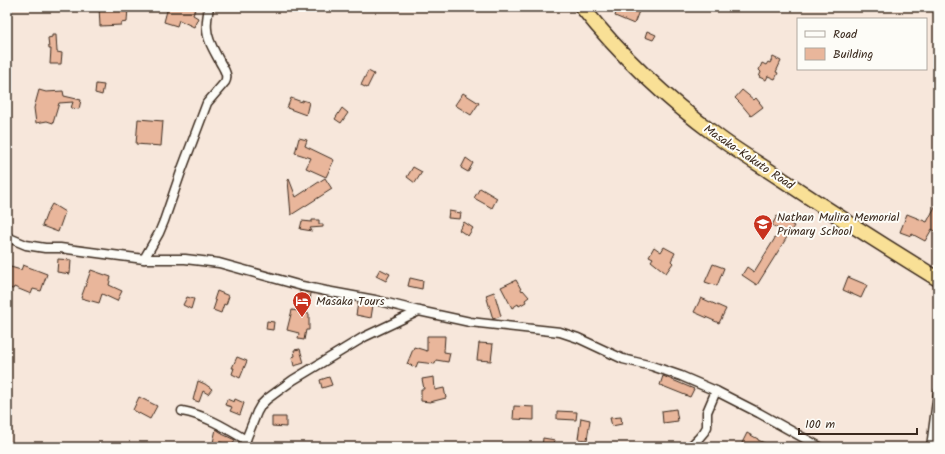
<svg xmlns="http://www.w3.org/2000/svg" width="945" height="454" font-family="Kalam,sans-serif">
	<rect width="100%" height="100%" fill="#f7e7db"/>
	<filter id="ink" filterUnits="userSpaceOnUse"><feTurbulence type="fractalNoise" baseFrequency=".025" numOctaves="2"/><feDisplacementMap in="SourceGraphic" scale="8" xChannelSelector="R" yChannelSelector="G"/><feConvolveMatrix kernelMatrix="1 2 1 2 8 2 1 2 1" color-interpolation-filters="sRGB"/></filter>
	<g filter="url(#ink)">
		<!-- building -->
		<g fill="#e9b69b" stroke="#3b2a1e">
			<polygon points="99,7 128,7 127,22 121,23 121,25 100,26"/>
			<polygon points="168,7 196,7 193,15 198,18 194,27 179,20 177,26 164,22"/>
			<polygon points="618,7 630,7 639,11 634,24 615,16"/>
			<polygon points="647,31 656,35 653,40 645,37"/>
			<polygon points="52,35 56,35 57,52 62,53 61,64 50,64 51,49 49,49 48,38 52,37"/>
			<polygon points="773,57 781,61 776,72 778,73 775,79 768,76 766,80 759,77 761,72 759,70 762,63 766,65 768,62 770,63"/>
			<polygon points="368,71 374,74 367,88 361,85"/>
			<polygon points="96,84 104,85 102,95 95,93"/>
			<polygon points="39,90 46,92 63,91 64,96 81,100 79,109 71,108 73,102 59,103 53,123 47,121 36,123 34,108"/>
			<polygon points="742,90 754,100 756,98 763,107 751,116 741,104 735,98"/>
			<polygon points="463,93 479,103 471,115 455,105"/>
			<polygon points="291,98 302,102 302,100 309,102 306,115 287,108"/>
			<polygon points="342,108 348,113 341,123 335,119"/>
			<polygon points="138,119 163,121 161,146 136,144"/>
			<polygon points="299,138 307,140 305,146 334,160 326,177 306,168 311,158 295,153"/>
			<polygon points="466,158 473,163 468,172 461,168"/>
			<polygon points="413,167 422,172 415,183 407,177"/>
			<polygon points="325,178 332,189 291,215 288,180 289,179 296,197"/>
			<polygon points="480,188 497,198 492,208 474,198"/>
			<polygon points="938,201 938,233 932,229 925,241 912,234 911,236 900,232 907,214 927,222"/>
			<polygon points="52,204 65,212 58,232 42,226 47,213"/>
			<polygon points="449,211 461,213 460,219 448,218"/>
			<polygon points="777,216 794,226 757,285 742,275 747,267 754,272 780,230 772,225"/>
			<polygon points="312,220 319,220 319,224 323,224 323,227 310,228 312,231 300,229 302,221 312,222"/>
			<polygon points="464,222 473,228 468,236 459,230"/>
			<polygon points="654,247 661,252 664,247 675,253 671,261 673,263 666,273 651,261 653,258 649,256"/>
			<polygon points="58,259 71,260 70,274 57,272"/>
			<polygon points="713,264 724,268 717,286 705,282"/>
			<polygon points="23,265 47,274 41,291 33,289 31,294 14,287 13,289 7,288 7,266 21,270"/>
			<polygon points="380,269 390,274 386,281 376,276"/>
			<polygon points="91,270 111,277 109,285 122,291 117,301 102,294 99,303 81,298"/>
			<polygon points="848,277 867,285 861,298 843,290"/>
			<polygon points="410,278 423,281 422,289 408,286"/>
			<polygon points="516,280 522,291 523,290 529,297 525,300 526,302 519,306 518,304 512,308 501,287"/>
			<polygon points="217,291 229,296 226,305 224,304 221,313 213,310 216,301 214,300"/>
			<polygon points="300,291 311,293 310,301 298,299"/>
			<polygon points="494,292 501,316 493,319 486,295"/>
			<polygon points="187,297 194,299 191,309 183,305"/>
			<polygon points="701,298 726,309 719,323 694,312"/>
			<polygon points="358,303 373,305 371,318 356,315"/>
			<polygon points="292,310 298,311 298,312 309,314 309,330 306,330 304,340 298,339 299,333 287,330"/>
			<polygon points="267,321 274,322 273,330 266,329"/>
			<polygon points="427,336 445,336 444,352 450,353 448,362 436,360 435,364 418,362 416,367 407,364 414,347 427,351"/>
			<polygon points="479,343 493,344 491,361 477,360"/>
			<polygon points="300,349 304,363 294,366 292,357 295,356 294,350"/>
			<polygon points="237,357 247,361 240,378 232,374 234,368 232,368"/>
			<polygon points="663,376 694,389 690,397 660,385"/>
			<polygon points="329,377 332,385 322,388 320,380"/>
			<polygon points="434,377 435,390 444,388 446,398 430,402 421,401 421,389 424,389 422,379"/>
			<polygon points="198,381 205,384 212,389 208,394 203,391 199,402 193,400"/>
			<polygon points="139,397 157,406 150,419 133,410"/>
			<polygon points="227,399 234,402 235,399 244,403 240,415 230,411 232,407 225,405"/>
			<polygon points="514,406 534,407 534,420 513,419"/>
			<polygon points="676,409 678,421 663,423 662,411"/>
			<polygon points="557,411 577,412 576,420 557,419"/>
			<polygon points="272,417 286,417 286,427 272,426"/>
			<polygon points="621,417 622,424 612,426 610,418"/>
			<polygon points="581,418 590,420 587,440 578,439"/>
			<polygon points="216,429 222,433 222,434 235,440 232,447 220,442 219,447 212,447"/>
			<polygon points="747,433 758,439 758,440 773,447 740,447"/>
			<polygon points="543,438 555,440 553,447 542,447"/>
		</g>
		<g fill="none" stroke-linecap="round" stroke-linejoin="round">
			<!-- minor casing -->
			<g stroke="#3b2a1e" stroke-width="11">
				<g id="minor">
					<polyline points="7,237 26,245 45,248 60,248 105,254 144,259 185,259 219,263 302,286 326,291 375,300 419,311 470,322 560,332 578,338 623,359 652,366 681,376 716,391 759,413 820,447"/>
					<path d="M144,259l15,-26 5,-12 18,-52 11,-29 14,-37 18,-21c4,-7 -2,-14 -5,-20 -5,-10 -13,-22 -13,-33 -1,-7 1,-15 2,-22"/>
					<path d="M182,411c23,4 44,17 64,29"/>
					<polyline points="243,447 257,412 261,405 267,399 293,380 364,337 419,311"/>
					<polyline points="690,447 698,439 704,432 707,427 707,412 716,391"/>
					<polyline points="931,447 938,393"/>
				</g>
			</g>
			<!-- trunk casing -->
			<g stroke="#3b2a1e" stroke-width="17">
				<path id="trunk" d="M582,7c38,48 86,93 135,129 21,16 44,29 66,44 51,34 103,67 155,99"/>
			</g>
			<!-- minor -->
			<use href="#minor" stroke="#fdfcf7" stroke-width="8"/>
			<!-- trunk -->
			<use href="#trunk" stroke="#f9e096" stroke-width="14"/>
		</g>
	</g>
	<!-- icons -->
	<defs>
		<g id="school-pin" transform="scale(1)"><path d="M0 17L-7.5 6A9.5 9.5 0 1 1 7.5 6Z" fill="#c8321e" stroke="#fdfcf7"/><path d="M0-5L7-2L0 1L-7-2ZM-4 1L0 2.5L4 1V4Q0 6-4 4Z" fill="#fff"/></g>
		<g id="hotel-pin" transform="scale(1)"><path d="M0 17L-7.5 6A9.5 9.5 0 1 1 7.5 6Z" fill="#c8321e" stroke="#fdfcf7"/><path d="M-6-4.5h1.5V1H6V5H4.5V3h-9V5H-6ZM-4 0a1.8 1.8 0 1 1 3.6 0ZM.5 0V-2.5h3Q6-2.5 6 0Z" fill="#fff"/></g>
	</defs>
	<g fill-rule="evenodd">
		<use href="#school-pin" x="763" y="224"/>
		<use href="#hotel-pin" x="302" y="301"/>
	</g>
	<g text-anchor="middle" stroke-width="4" stroke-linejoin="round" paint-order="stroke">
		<!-- street labels -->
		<g font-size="12" fill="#3b2a1e" stroke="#fdfcf7">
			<text transform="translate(749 157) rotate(34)" y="4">Masaka-Kakuto Road</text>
		</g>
		<!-- poi labels -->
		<g font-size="12" fill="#3b2a1e" stroke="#fdfcf7" text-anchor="start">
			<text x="777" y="221">Nathan Mulira Memorial<tspan x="777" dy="14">Primary School</tspan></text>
			<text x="316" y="305">Masaka Tours</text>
		</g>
	</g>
	<!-- margin -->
	<rect width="945" height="454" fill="none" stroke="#fdfcf7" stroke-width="24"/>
	<rect x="12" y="12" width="921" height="430" fill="none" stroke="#3b2a1e" stroke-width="1.5" filter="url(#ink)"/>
	<!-- legend -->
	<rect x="797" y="18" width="130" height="52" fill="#fdfcf7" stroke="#afa8a0"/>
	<rect x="805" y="31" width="20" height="6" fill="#fdfcf7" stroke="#afa8a0"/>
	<text x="833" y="38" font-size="12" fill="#3b2a1e">Road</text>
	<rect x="805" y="48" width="20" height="12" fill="#e9b69b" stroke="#afa8a0"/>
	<text x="833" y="58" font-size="12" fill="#3b2a1e">Building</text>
	<!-- scale -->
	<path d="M799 428v6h118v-6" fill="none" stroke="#3b2a1e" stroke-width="2"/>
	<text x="805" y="428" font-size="12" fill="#3b2a1e" stroke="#fdfcf7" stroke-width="3" paint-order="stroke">100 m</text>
</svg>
